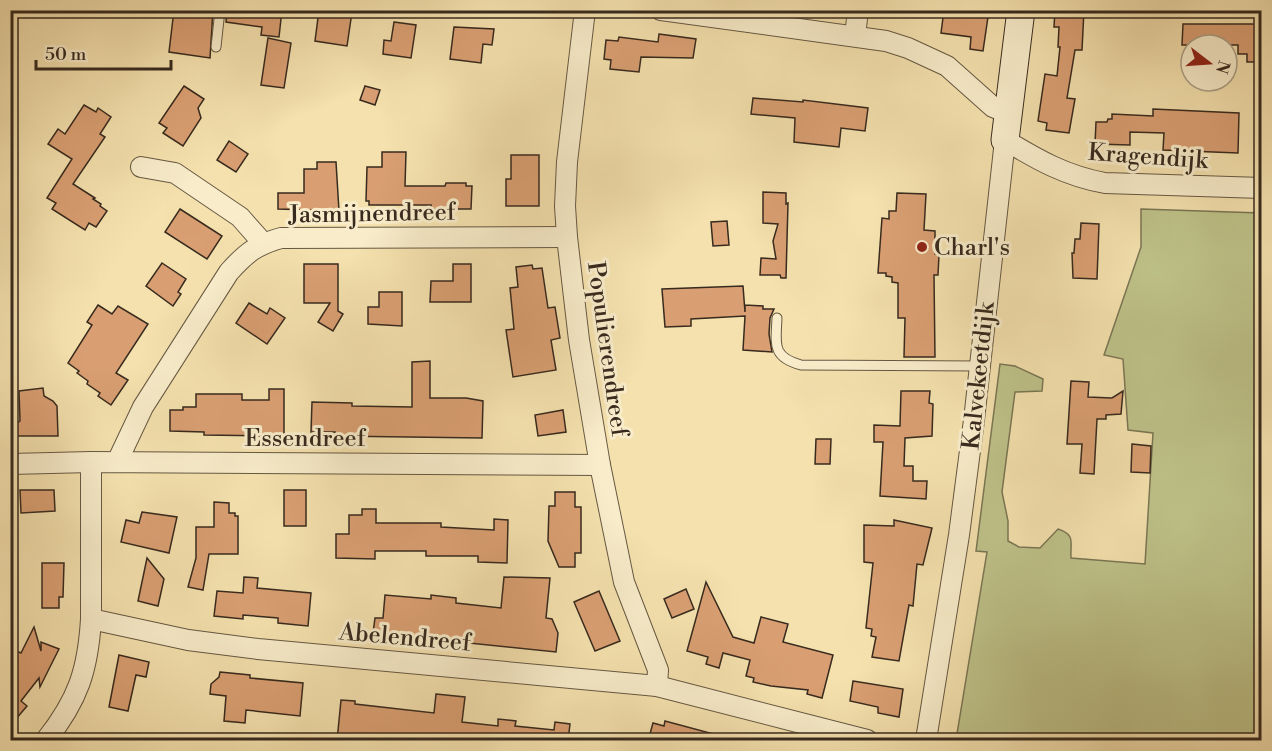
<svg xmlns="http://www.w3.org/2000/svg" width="1272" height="751" font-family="'Libre Bodoni',serif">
	<rect width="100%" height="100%" fill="#f4e1ae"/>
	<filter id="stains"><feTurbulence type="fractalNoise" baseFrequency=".00333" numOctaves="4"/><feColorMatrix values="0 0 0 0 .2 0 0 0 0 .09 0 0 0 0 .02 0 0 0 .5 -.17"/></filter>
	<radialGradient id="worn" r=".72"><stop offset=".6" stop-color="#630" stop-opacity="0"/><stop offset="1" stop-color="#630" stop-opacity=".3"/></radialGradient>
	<!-- green -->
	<path fill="#bec289" stroke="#7a7654" stroke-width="1.5" d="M1141,209l120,4v527h-305l31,-188 -11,-1 24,-187 15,2 28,13 -1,12 -27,1 -13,100 6,29v20l11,6 21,1 18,-19c18,6 12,13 13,29l74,6 8,-131 -25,-3 -5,-71 -19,-4 37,-108z"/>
	<!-- building -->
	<g fill="#d99f72" stroke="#372a1e" stroke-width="1.5">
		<polygon points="174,10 213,10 210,58 169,52"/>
		<polygon points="227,10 282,10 279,37 261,35 262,27 226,22"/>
		<polygon points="319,10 352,12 347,46 315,41"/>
		<polygon points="944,10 989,10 983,51 970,49 971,37 941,33"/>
		<polygon points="1055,10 1084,10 1082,50 1075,50 1067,98 1075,99 1069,133 1046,130 1047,123 1038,121 1045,74 1057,76 1060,47 1058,47 1059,27 1054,27"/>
		<polygon points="394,22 416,25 411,58 383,54 384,40 391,41"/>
		<polygon points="1183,24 1262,24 1262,62 1247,62 1247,54 1238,54 1238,45 1182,45"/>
		<polygon points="454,27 494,29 492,45 483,44 481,63 450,59"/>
		<polygon points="659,34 696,39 693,58 641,57 639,72 610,69 611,60 604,59 606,40 618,41 619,37 658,42"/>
		<polygon points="268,38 291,43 284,88 261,85"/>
		<polygon points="184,86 204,99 198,108 201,118 183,146 163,133 167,128 159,123"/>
		<polygon points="365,86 380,90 375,105 360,100"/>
		<polygon points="753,98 803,102 803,100 868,108 865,131 841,128 839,147 794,142 795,118 751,114"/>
		<polygon points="84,105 96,112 98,108 111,117 100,134 105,137 73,184 95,198 93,199 101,204 100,206 107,211 96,227 89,223 85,230 52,209 56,203 47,198 72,159 48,144 58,129 65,134"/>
		<polygon points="1153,109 1239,113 1238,153 1163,150 1164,133 1130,132 1130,145 1095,144 1096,122 1107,122 1108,119 1112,119 1112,114 1153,116"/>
		<polygon points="229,141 248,154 236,172 217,160"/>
		<polygon points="382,152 406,152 405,186 445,186 446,183 466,183 466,186 472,186 471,209 431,209 431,205 369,205 369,201 366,201 367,167 382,167"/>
		<polygon points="511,155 539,155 539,206 506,206 506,179 511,179"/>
		<polygon points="317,162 336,162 339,211 278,209 278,193 304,193 304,169 317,169"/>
		<polygon points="763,192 786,193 786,204 788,203 786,278 781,278 780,275 760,275 761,258 776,259 773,241 778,224 763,223"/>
		<polygon points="897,193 926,194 924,230 935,231 935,254 939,255 938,275 934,275 935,357 904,357 905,318 898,318 898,283 892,282 892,277 886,276 886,273 878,273 882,218 889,219 889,211 896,211"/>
		<polygon points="180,209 222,236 207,259 165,232"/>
		<polygon points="727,221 729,245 713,246 711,222"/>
		<polygon points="1081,223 1099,224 1097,279 1073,278 1072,253 1074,253 1075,239 1080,239"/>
		<polygon points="162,263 186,279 178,292 181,294 173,306 146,286"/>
		<polygon points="304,264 338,264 338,311 343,314 333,331 318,322 330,303 304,303"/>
		<polygon points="453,264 471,264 471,302 430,302 431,281 453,281"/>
		<polygon points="532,265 533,269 542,268 548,308 555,307 560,338 551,340 556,370 513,377 506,330 514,329 510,288 518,287 516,267"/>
		<polygon points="743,286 745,312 745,305 763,306 763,309 774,309 770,318 769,334 772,352 743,350 745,316 691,319 691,326 665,327 662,289"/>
		<polygon points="379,292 402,292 402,326 368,324 368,307 379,307"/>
		<polygon points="249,303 267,314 270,308 285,318 267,344 236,323"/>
		<polygon points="98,305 112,314 118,306 148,324 116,373 128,380 111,405 98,396 100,393 87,384 88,381 77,373 79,371 68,363 92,325 87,322"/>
		<polygon points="430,361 430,398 466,398 483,401 482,438 335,436 335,432 311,432 312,402 352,403 352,406 412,407 412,362"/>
		<polygon points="1071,381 1089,382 1088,397 1112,398 1123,391 1121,414 1106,415 1106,419 1097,419 1094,474 1080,473 1082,444 1067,444"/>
		<polygon points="43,388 44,396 53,401 57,406 58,436 18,436 13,431 16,424 20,421 19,391"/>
		<polygon points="269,389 284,389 284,436 204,435 204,432 170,431 170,410 183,410 183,407 196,407 196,394 242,394 242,400 269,400"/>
		<polygon points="901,391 930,391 929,403 933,404 932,436 905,438 904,466 913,466 913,481 927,481 926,499 880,496 883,442 874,442 874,425 900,426"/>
		<polygon points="563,410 566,432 538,436 535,415"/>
		<polygon points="816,439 831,439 830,464 815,464"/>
		<polygon points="1132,444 1151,446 1150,473 1131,472"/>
		<polygon points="20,490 54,490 55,511 21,513"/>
		<rect x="284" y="490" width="22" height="36"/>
		<polygon points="555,492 575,492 575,507 581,507 581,553 575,553 575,567 559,567 548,541 549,506 555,506"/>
		<polygon points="214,502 229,503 229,513 235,513 235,516 238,516 238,554 209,554 203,590 188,587 196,558 196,527 214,527"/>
		<polygon points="362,509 376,509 376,523 441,523 441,527 494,530 494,519 508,520 507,563 478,562 478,556 426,556 426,551 375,551 375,559 336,558 336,534 349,534 349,515 362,515"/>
		<polygon points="142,512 177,517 169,553 121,542 126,520 139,523"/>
		<polygon points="894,520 932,528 923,565 917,564 913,606 909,605 899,661 872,657 876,637 871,636 872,629 866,628 873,563 864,562 864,525 894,526"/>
		<polygon points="147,558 164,579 158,606 138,601"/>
		<polygon points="42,563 64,563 63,597 59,597 59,608 42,608"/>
		<polygon points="244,577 258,578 257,588 311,593 308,626 278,623 278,618 243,615 243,619 214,616 217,591 243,593"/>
		<polygon points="504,577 550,578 546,618 552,619 558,633 556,652 373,633 375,618 383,618 385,595 431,599 431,595 456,598 456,603 501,608"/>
		<polygon points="706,582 733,637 754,643 761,617 788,624 783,642 833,655 822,698 807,694 808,690 771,686 753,682 754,678 746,676 750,660 723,653 719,668 706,664 708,657 687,651"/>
		<polygon points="686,589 694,609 672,618 664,599"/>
		<polygon points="599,591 620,641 595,651 574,602"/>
		<polygon points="34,627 41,651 41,642 59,649 40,687 39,678 21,701 27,706 10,726 10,648 21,653"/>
		<polygon points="119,655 149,662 146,677 136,675 128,711 109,707"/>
		<polygon points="220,672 250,675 250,678 303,683 300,716 246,710 245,723 224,721 226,696 210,694 211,684 219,677"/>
		<polygon points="853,681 903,689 899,717 878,713 878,707 850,701"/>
		<polygon points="436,694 465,697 462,722 498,726 498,719 516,721 515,726 554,730 555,722 570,724 568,741 337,741 341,700 355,701 355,704 434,713"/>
		<polygon points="665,721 721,736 720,741 648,741 653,723 664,726"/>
	</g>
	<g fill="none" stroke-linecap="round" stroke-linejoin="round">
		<!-- lane casing -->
		<g stroke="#665842" stroke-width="11">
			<g id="lane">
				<polyline points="216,47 220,10"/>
				<path d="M777,318c-1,25 -6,39 24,47l178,1"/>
			</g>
		</g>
		<!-- street casing -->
		<g stroke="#665842" stroke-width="22">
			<g id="street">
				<polyline points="585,10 567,162 565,206 567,237 579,340 600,465 624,582 658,670 657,686"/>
				<polyline points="661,10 886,41 908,48 947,66 993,107 1008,113"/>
				<polyline points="855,36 858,10"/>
				<polyline points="141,167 175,173 240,217 263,243"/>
				<polyline points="91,462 91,619 188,640 258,649 657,686 867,740"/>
				<path d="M117,462l26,-55 86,-135c17,-19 27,-27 52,-34l286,-1"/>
				<polyline points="10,464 91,462 600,465"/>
				<path d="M46,740c32,-40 42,-70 45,-121"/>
				<path d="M926,740l33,-205 15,-115 31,-280c33,20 61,36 100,43l157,5"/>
			</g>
		</g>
		<!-- secondary casing -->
		<g stroke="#372a1e" stroke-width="29">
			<polyline id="secondary" points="1005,140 1021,10"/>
		</g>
		<!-- lane -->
		<use href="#lane" stroke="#f8ecca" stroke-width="9"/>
		<!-- street -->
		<use href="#street" stroke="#f8ecca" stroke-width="20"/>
		<!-- secondary -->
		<use href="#secondary" stroke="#f8ecca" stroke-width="27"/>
	</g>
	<!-- markers -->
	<circle fill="#8f2418" stroke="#f8ecca" stroke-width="2" cx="922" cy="247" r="6"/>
	<g text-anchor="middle" stroke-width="6" stroke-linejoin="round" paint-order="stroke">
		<!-- street labels -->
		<g font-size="24" fill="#372a1e" stroke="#f8ecca">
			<text transform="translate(1148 156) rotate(4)" y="8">Kragendijk</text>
			<text transform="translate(372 213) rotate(-1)" y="8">Jasmijnendreef</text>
			<text transform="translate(608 349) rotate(82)" y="8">Populierendreef</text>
			<text transform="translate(978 376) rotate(-84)" y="8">Kalvekeetdijk</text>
			<text x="305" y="446">Essendreef</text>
			<text transform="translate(405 637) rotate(5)" y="8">Abelendreef</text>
		</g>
		<!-- poi labels -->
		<g font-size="24" fill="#372a1e" stroke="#f8ecca" text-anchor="start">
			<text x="934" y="255">Charl's</text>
		</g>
	</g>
	<!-- margin -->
	<rect width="1272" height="751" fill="none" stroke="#f4e1ae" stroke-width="36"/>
	<rect x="12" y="12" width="1248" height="727" fill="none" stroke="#372a1e" stroke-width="3"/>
	<rect x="18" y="18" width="1236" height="715" fill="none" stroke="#372a1e" stroke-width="1.5"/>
	<!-- north arrow -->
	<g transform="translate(1209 63) rotate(107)"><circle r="28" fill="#f8ecca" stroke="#ab9e85" stroke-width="1.5"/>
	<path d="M0-4.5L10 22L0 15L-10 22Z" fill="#8f2418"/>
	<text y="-9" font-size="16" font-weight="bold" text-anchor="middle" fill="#372a1e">N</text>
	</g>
	<!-- scale -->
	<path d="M36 60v9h135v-9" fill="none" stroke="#372a1e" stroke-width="3"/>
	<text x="45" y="60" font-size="18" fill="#372a1e" stroke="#f8ecca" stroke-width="4.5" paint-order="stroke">50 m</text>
	<rect width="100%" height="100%" filter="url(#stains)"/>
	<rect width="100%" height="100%" fill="url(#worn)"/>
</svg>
